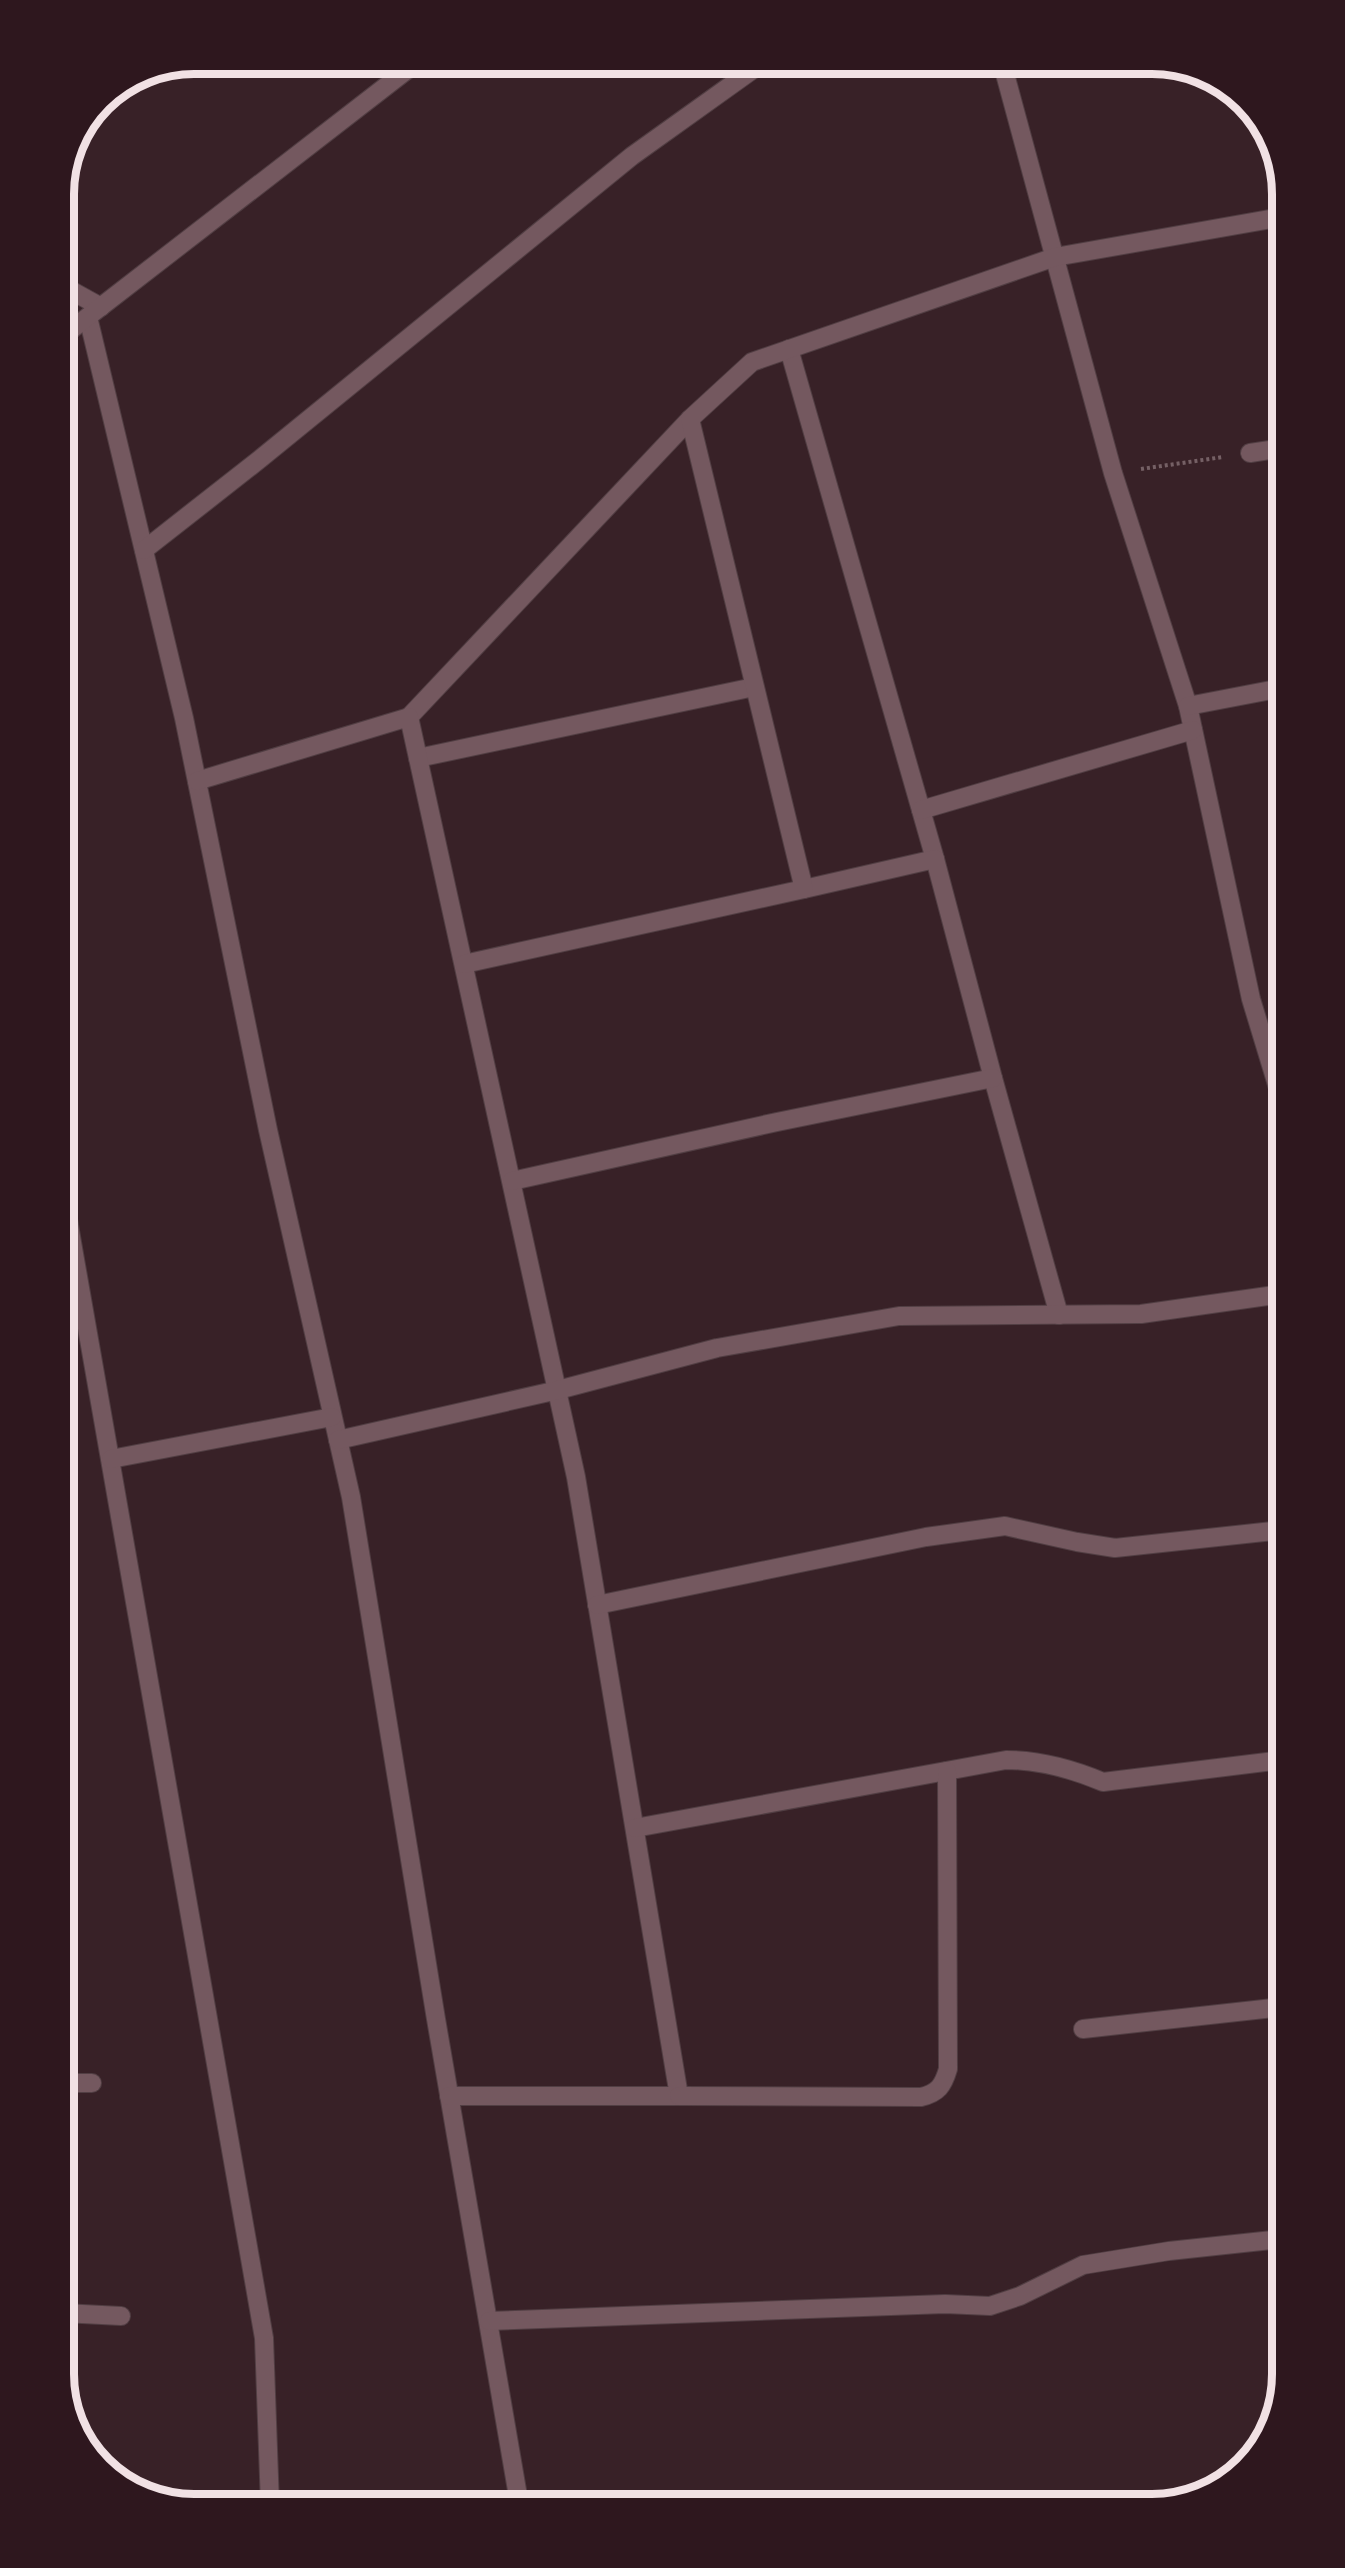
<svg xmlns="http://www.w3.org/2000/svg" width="1345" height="2568" font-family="'DM Sans',sans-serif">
	<rect width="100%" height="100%" fill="#382127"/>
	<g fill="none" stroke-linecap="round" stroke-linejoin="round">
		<!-- minor casing -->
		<g stroke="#513e43" stroke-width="20">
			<g id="minor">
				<polyline points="1002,63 1113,473 1188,706 1251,999 1282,1101"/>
				<polyline points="63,286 101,307"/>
				<polyline points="88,317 184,718 268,1130 351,1497 436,2019 518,2496 508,2505"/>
				<polyline points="63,336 416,63"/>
				<polyline points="789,349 935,859"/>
				<polyline points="1250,453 1282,448"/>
				<polyline points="144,550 260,459 632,156 762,63"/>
				<polyline points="1188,706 1282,688"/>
				<polyline points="409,717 690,419"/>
				<polyline points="418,758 754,687"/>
				<polyline points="197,781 409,717 576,1477 679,2096 449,2096"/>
				<polyline points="921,810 1193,730"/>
				<polyline points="804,889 935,859 993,1078 1059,1315"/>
				<polyline points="464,964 804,889 690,419 752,362 1055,257 1282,217"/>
				<polyline points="512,1181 777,1122 993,1078"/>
				<polyline points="63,1191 264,2338 270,2505"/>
				<polyline points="338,1440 558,1390 717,1348 899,1316 1141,1314 1282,1294"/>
				<polyline points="111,1459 332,1417"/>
				<polyline points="597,1605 926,1537 1005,1526 1077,1542 1115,1548 1282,1530"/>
				<path d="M635,1828l371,-68c34,0 66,9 97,22l179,-22"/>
				<polyline points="1083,2029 1282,2007"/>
				<polyline points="63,2083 92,2083"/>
				<path d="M679,2096l242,1c17,-4 22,-11 27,-28l-1,-298"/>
				<polyline points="63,2313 121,2316"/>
				<polyline points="489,2321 945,2304 990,2306 1020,2296 1083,2265 1169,2251 1282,2239"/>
			</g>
		</g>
		<!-- path -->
		<polyline stroke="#756065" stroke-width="4" stroke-dasharray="3 3" stroke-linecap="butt" points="1141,469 1223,457"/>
		<!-- minor -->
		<use href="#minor" stroke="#74585f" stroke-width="18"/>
	</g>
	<!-- crop -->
	<path d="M0 0H1345V2568H0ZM194 74H1152A120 120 0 0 1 1272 194V2374A120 120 0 0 1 1152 2494H194A120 120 0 0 1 74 2374V194A120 120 0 0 1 194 74Z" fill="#2e171e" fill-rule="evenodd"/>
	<path fill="none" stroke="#f1e1e4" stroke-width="8" d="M194 74H1152A120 120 0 0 1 1272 194V2374A120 120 0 0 1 1152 2494H194A120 120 0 0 1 74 2374V194A120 120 0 0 1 194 74Z"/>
</svg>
